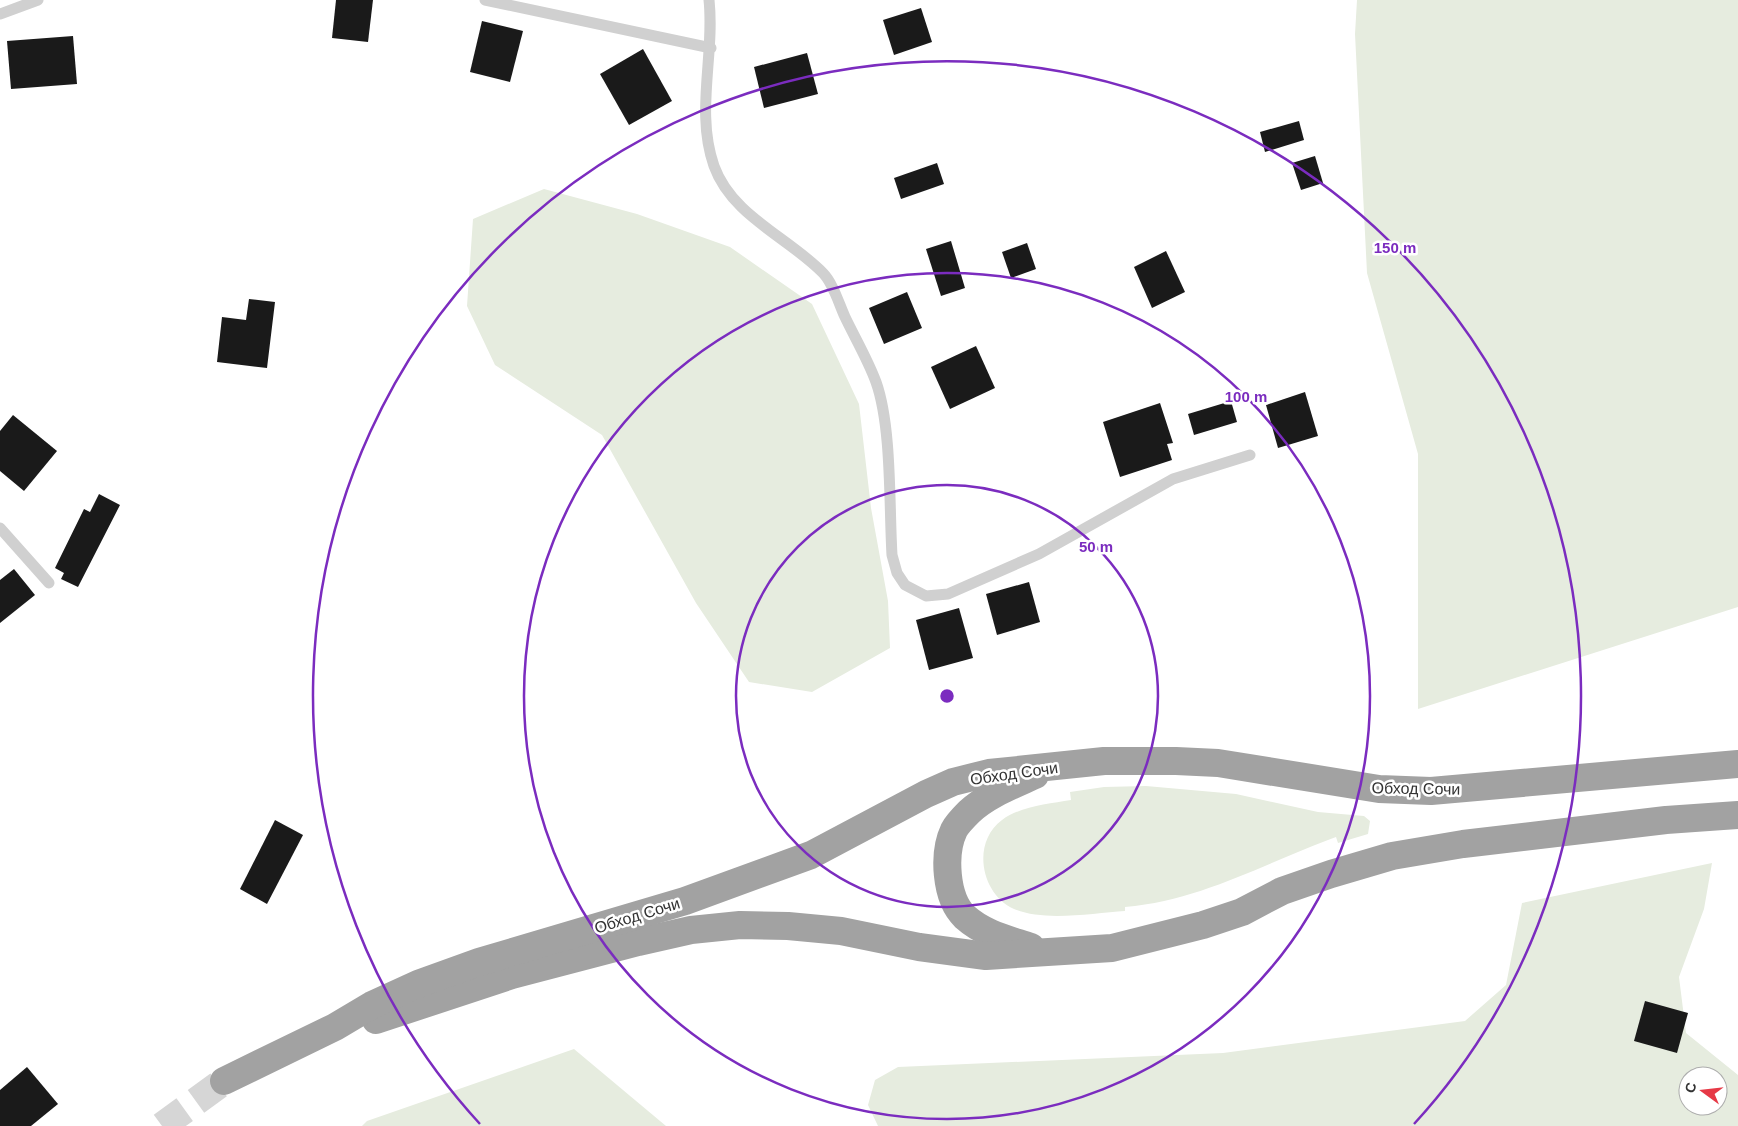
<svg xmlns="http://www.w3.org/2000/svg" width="1738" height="1126" font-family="Helvetica,sans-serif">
	<rect width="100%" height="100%" fill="#fff"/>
	<!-- green -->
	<g fill="#e6ecdf" fill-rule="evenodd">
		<polygon points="1357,0 1738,0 1738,607 1418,709 1418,454 1367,273 1355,34"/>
		<polygon points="544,189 637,214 730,247 812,304 859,404 871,508 888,601 890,648 812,692 749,682 696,603 602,435 495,365 467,306 473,219"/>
		<path d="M1146,786l90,8 82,18 46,4 6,5 -2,13 -30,9 -2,-6 -8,3c-69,26 -128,60 -203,67v4c-31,2 -82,11 -111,-2 -33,-15 -43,-66 -12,-89 19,-14 46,-16 69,-20l-1,-8 34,-5z"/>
		<path d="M1712,863l-8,46 -25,68 7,56 52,42v51h-860l-10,-21 7,-25 23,-13 325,-14 242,-32 41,-36 16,-82zM1688,1076h30v30h-30z"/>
		<polygon points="574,1049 666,1126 362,1126 367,1121"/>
	</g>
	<!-- building -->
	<g fill="#1a1a1a">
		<polygon points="336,0 373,0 368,42 332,38"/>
		<polygon points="921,8 932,42 894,55 883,20"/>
		<polygon points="482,21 523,31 510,82 470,72"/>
		<polygon points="73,36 77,84 11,89 7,41"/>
		<polygon points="643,49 672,101 629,125 600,74"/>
		<polygon points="807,53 818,94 764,108 754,67"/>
		<polygon points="1299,121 1304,140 1265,152 1260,132"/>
		<polygon points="1315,156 1323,183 1301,190 1292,163"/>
		<polygon points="937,163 944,184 901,199 894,178"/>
		<polygon points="951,241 965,288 941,296 926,249"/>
		<polygon points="1027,243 1036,269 1011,278 1002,252"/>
		<polygon points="1166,251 1185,292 1152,308 1134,267"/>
		<polygon points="907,292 922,328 884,344 869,308"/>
		<polygon points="249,299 275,302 267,368 217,362 222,317 246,320"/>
		<polygon points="976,346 995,388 950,409 931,367"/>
		<polygon points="1305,392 1318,436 1278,448 1266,405"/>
		<polygon points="1231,401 1237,422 1194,435 1188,414"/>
		<polygon points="1160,403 1173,443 1167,444 1172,460 1120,477 1103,422"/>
		<polygon points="13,415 57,451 24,491 0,471 0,431"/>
		<polygon points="99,494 120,505 78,587 61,579 64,573 55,568 84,509 90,512"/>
		<polygon points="14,569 35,595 0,623 0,580"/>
		<polygon points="1029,582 1040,622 997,635 986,594"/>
		<polygon points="959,608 973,658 929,670 916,620"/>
		<polygon points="275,820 303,835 267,904 240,889"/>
		<polygon points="1645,1001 1688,1013 1677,1053 1634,1041"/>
		<polygon points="27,1067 58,1104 31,1126 0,1126 0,1090"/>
	</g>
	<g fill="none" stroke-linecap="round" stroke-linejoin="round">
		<!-- trunk-tunnel -->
		<polyline stroke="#d6d6d6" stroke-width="28" stroke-dasharray="28 14" stroke-linecap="butt" points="162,1126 224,1081"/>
		<!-- service -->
		<g stroke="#d0d0d0" stroke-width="11">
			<polyline points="485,0 711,48"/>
			<path d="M709,0c6,55 -14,112 5,166 18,50 74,71 109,107 10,10 16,31 22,44 10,21 23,43 31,65 16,45 13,124 16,173l5,18 8,12 21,11 22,-2 91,-40 134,-75 77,-24"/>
			<polyline points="0,14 38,0"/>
			<polyline points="0,528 49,583"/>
		</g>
		<!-- trunk -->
		<g stroke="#a2a2a2" stroke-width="28">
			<path d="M1031,947c-24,-8 -47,-13 -66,-30 -20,-19 -22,-64 -11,-87 3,-6 10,-13 15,-18 18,-17 44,-27 66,-37"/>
			<polyline points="376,1020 512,975 638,942 691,930 740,925 788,926 841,931 919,947 986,956 1112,948 1203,925 1242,912 1282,891 1331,874 1392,856 1463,844 1666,820 1738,815"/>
			<polyline points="224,1081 335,1027 372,1005 418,984 479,962 685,901 811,855 926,794 953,782 989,773 1104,761 1176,761 1218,763 1379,789 1431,791 1738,764"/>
		</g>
	</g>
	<!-- distance rings -->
	<g fill="none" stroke="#7b2cbf" stroke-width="2.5">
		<circle cx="947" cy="696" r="211"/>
		<circle cx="947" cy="696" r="423"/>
		<path d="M480 1124A634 634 0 1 1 1414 1124"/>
	</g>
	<g text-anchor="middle" stroke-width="5" stroke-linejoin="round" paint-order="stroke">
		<!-- street labels -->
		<g font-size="16" fill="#333" stroke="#fff">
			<text transform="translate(1014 773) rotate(-8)" y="6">Обход Сочи</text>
			<text transform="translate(1416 788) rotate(1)" y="6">Обход Сочи</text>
			<text transform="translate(637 915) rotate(-17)" y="6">Обход Сочи</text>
		</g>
	</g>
	<circle cx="947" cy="696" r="8" fill="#7b2cbf" stroke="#fff" stroke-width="2.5"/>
	<g font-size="15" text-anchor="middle" font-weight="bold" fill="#7b2cbf" stroke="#fff" stroke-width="5" stroke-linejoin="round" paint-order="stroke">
		<text x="1395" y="253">150 m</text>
		<text x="1246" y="402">100 m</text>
		<text x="1096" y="552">50 m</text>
	</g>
	<!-- north arrow -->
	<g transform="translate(1703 1091) rotate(285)"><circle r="24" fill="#ffffff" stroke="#adadad"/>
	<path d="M0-4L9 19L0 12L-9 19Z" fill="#e63946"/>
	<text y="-8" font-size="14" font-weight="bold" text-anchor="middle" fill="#333333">С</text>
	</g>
</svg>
